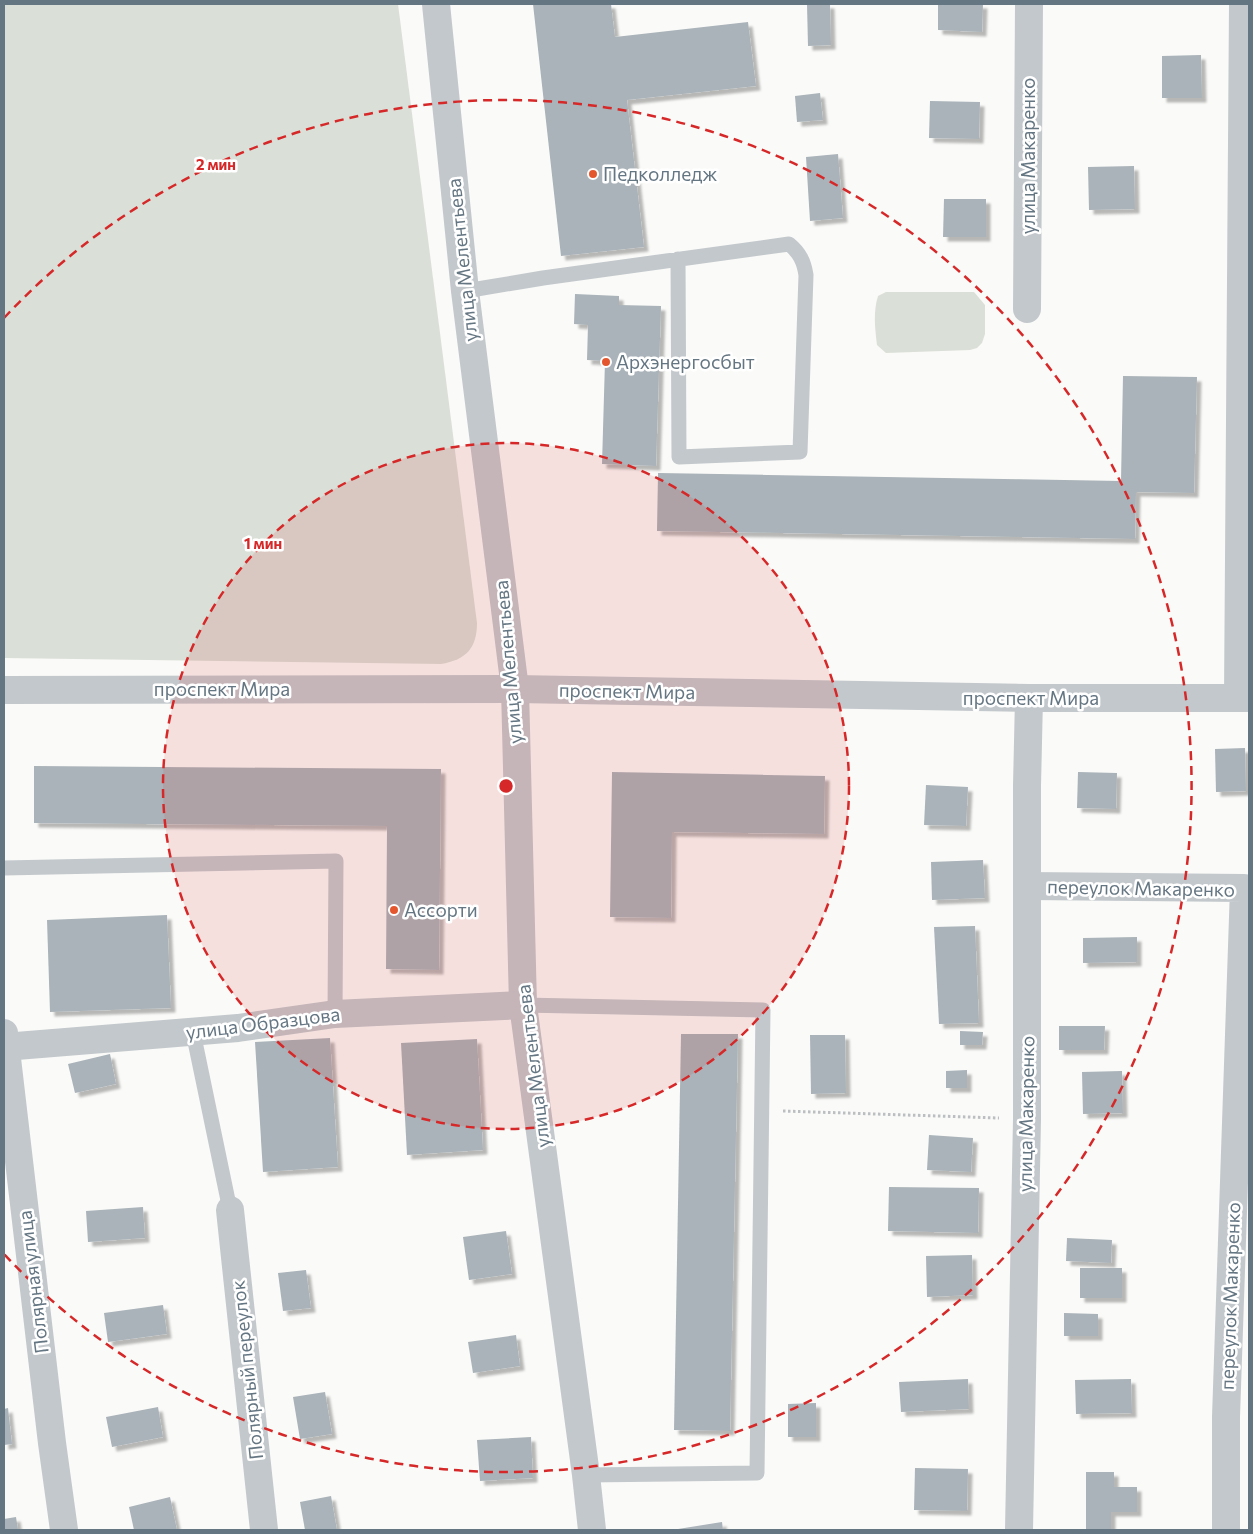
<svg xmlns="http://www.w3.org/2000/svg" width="1253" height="1534" font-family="Commissioner,sans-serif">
	<defs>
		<filter id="shadow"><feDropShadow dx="4.5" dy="4.5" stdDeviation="1" flood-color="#0004"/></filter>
	</defs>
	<rect width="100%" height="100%" fill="#fafaf8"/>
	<!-- green -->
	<g fill="#dadfd7">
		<path d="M4,4h394l79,619c0,25 -11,37 -36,41l-437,-6z"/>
		<path d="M886,292h88l11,13v29l-3,9 -5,5 -7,2 -84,3 -9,-8c-2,-16 -4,-33 1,-49z"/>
	</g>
	<!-- building -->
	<g fill="#aab3b9" filter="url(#shadow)">
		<polygon points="533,4 611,4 615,37 748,22 756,86 627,100 644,247 561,256"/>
		<polygon points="807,4 830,4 831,45 808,46"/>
		<polygon points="938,4 983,4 982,32 938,30"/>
		<polygon points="1201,55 1202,98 1162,98 1162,56"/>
		<polygon points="820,93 823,120 797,122 795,96"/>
		<polygon points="930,101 980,102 979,139 929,138"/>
		<polygon points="838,154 843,218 810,221 806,157"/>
		<polygon points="1134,166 1135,209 1089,210 1088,167"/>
		<polygon points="944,199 986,199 986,237 943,237"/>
		<polygon points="575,294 619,296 619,305 661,306 656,466 602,464 605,361 587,360 588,325 574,324"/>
		<polygon points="1123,376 1197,377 1194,493 1136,492 1135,539 657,531 658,473 1121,481"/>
		<polygon points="1245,748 1246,791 1216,792 1215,749"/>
		<polygon points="34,766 441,769 439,970 386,969 387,826 34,823"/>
		<polygon points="612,772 825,776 824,834 672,832 671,918 610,917"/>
		<polygon points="1078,772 1117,773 1116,809 1077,808"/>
		<polygon points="926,785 968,787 966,826 924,825"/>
		<polygon points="983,860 985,898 932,900 931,862"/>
		<polygon points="167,915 171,1008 50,1012 47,920"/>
		<polygon points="975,926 979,1023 939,1024 934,927"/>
		<polygon points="1137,937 1137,962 1083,963 1083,938"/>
		<polygon points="1059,1026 1105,1026 1104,1050 1059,1050"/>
		<polygon points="960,1031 983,1032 982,1045 960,1045"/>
		<polygon points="681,1034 738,1034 730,1431 674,1430"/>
		<polygon points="810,1035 845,1035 846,1093 811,1094"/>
		<polygon points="330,1038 338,1167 263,1172 255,1042"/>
		<polygon points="477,1039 483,1150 407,1155 401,1043"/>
		<polygon points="110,1054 116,1084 75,1093 68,1064"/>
		<polygon points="967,1070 967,1088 946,1088 946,1071"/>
		<polygon points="1122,1071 1123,1113 1083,1114 1082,1072"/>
		<polygon points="929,1135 973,1138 971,1172 927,1170"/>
		<polygon points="889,1187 979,1188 978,1233 888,1231"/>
		<polygon points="143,1207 145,1238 88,1242 86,1211"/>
		<polygon points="506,1231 512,1274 469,1280 463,1237"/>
		<polygon points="1067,1238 1112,1240 1111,1263 1066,1261"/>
		<polygon points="972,1255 973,1295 927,1297 926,1256"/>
		<rect x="1080" y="1268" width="42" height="30"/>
		<polygon points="306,1270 311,1308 283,1311 278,1273"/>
		<polygon points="163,1305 167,1334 108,1342 104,1313"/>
		<polygon points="1064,1313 1098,1314 1098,1336 1064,1336"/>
		<polygon points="516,1335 520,1366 473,1373 468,1342"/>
		<polygon points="968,1379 969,1409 901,1412 899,1382"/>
		<polygon points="1131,1379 1132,1413 1076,1414 1075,1380"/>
		<polygon points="325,1392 332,1434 300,1439 293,1397"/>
		<polygon points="816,1403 816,1437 788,1437 788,1404"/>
		<polygon points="158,1407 163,1437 112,1447 106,1417"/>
		<polygon points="8,1408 12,1444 4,1445 4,1409"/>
		<polygon points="531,1437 533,1478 480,1481 477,1440"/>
		<polygon points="915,1468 968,1469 967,1511 914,1510"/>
		<polygon points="1086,1472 1114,1472 1114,1487 1137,1487 1137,1512 1111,1512 1111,1529 1086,1529"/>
		<polygon points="331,1496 337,1530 305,1530 300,1502"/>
		<polygon points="170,1497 177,1530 134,1530 129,1507"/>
		<polygon points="16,1517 18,1530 4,1530 4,1519"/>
		<polygon points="722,1522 723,1530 679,1530 678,1529"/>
	</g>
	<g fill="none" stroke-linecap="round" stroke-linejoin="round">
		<!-- path -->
		<polyline stroke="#bbbfc2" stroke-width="3" stroke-dasharray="2.5 2.5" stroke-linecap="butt" points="783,1111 999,1118"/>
		<!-- service -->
		<g stroke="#c3c8cc" stroke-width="15">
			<path d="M465,291l78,-13 246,-34c11,9 15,18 17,31l-6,177 -121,5 -1,-198"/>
			<polyline points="4,868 336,861 335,1014"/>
			<polyline points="523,1005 763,1010 757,1473 586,1475"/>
			<polyline points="193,1032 230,1210"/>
		</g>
		<!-- minor -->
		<g stroke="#c3c8cc" stroke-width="28">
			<polyline points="1027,309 1029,4"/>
			<polyline points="515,689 523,1005 586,1475 592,1530"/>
			<polyline points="1238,698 1243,4"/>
			<polyline points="1028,886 1244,888 1226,1417 1226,1530"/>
			<polyline points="4,1033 52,1443 64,1530"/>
			<polyline points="4,1047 238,1028 335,1014 523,1005"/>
			<polyline points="230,1210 264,1530"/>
			<polyline points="1019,1530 1027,1119 1027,786 1029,698"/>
		</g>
		<!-- tertiary -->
		<g stroke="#c3c8cc" stroke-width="28">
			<polyline points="436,4 465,291 515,689"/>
			<polyline points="4,690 515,689 1029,698 1249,698"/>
		</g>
	</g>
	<!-- distance rings -->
	<circle cx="506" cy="786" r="343" fill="#d62828" fill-opacity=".12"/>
	<g fill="none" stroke="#d62828" stroke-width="2.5" stroke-dasharray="9 6">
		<circle cx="506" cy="786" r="343"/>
		<path d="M4 318A686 686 0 1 1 4 1254"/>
	</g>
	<!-- markers -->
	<g fill="#e4572e" stroke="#fff" stroke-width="2">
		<circle cx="593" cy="174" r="5"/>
		<circle cx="606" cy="362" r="5"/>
		<circle cx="394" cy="910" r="5"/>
	</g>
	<g text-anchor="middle" stroke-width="5" stroke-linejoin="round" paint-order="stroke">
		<!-- street labels -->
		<g font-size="19" fill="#657683" stroke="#fff">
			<text transform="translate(1028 156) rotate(-90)" y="7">улица Макаренко</text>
			<text transform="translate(462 260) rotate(-96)" y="7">улица Мелентьева</text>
			<text transform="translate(508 662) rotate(-95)" y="7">улица Мелентьева</text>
			<text x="222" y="696">проспект Мира</text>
			<text transform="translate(627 691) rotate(1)" y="7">проспект Мира</text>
			<text x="1031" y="705">проспект Мира</text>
			<text transform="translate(1141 888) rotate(1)" y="7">переулок Макаренко</text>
			<text transform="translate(263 1023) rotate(-7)" y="7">улица Образцова</text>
			<text transform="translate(533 1066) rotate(-97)" y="7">улица Мелентьева</text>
			<text transform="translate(1026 1114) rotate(-89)" y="7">улица Макаренко</text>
			<text transform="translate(33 1282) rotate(-97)" y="7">Полярная улица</text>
			<text transform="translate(1230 1296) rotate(-88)" y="7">переулок Макаренко</text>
			<text transform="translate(247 1370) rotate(-96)" y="7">Полярный переулок</text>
		</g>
		<!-- poi labels -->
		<g font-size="19" fill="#657683" stroke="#fff" text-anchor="start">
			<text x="603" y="181">Педколледж</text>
			<text x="616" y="369">Архэнергосбыт</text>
			<text x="404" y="917">Ассорти</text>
		</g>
	</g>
	<circle cx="506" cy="786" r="8" fill="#d62828" stroke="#fff" stroke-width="2.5"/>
	<g font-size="15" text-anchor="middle" font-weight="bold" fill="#d62828" stroke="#fff" stroke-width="5" stroke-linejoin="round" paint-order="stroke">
		<text x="216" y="170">2 мин</text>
		<text x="263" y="549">1 мин</text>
	</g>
	<!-- border -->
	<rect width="1253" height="1534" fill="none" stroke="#657683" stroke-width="10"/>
</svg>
